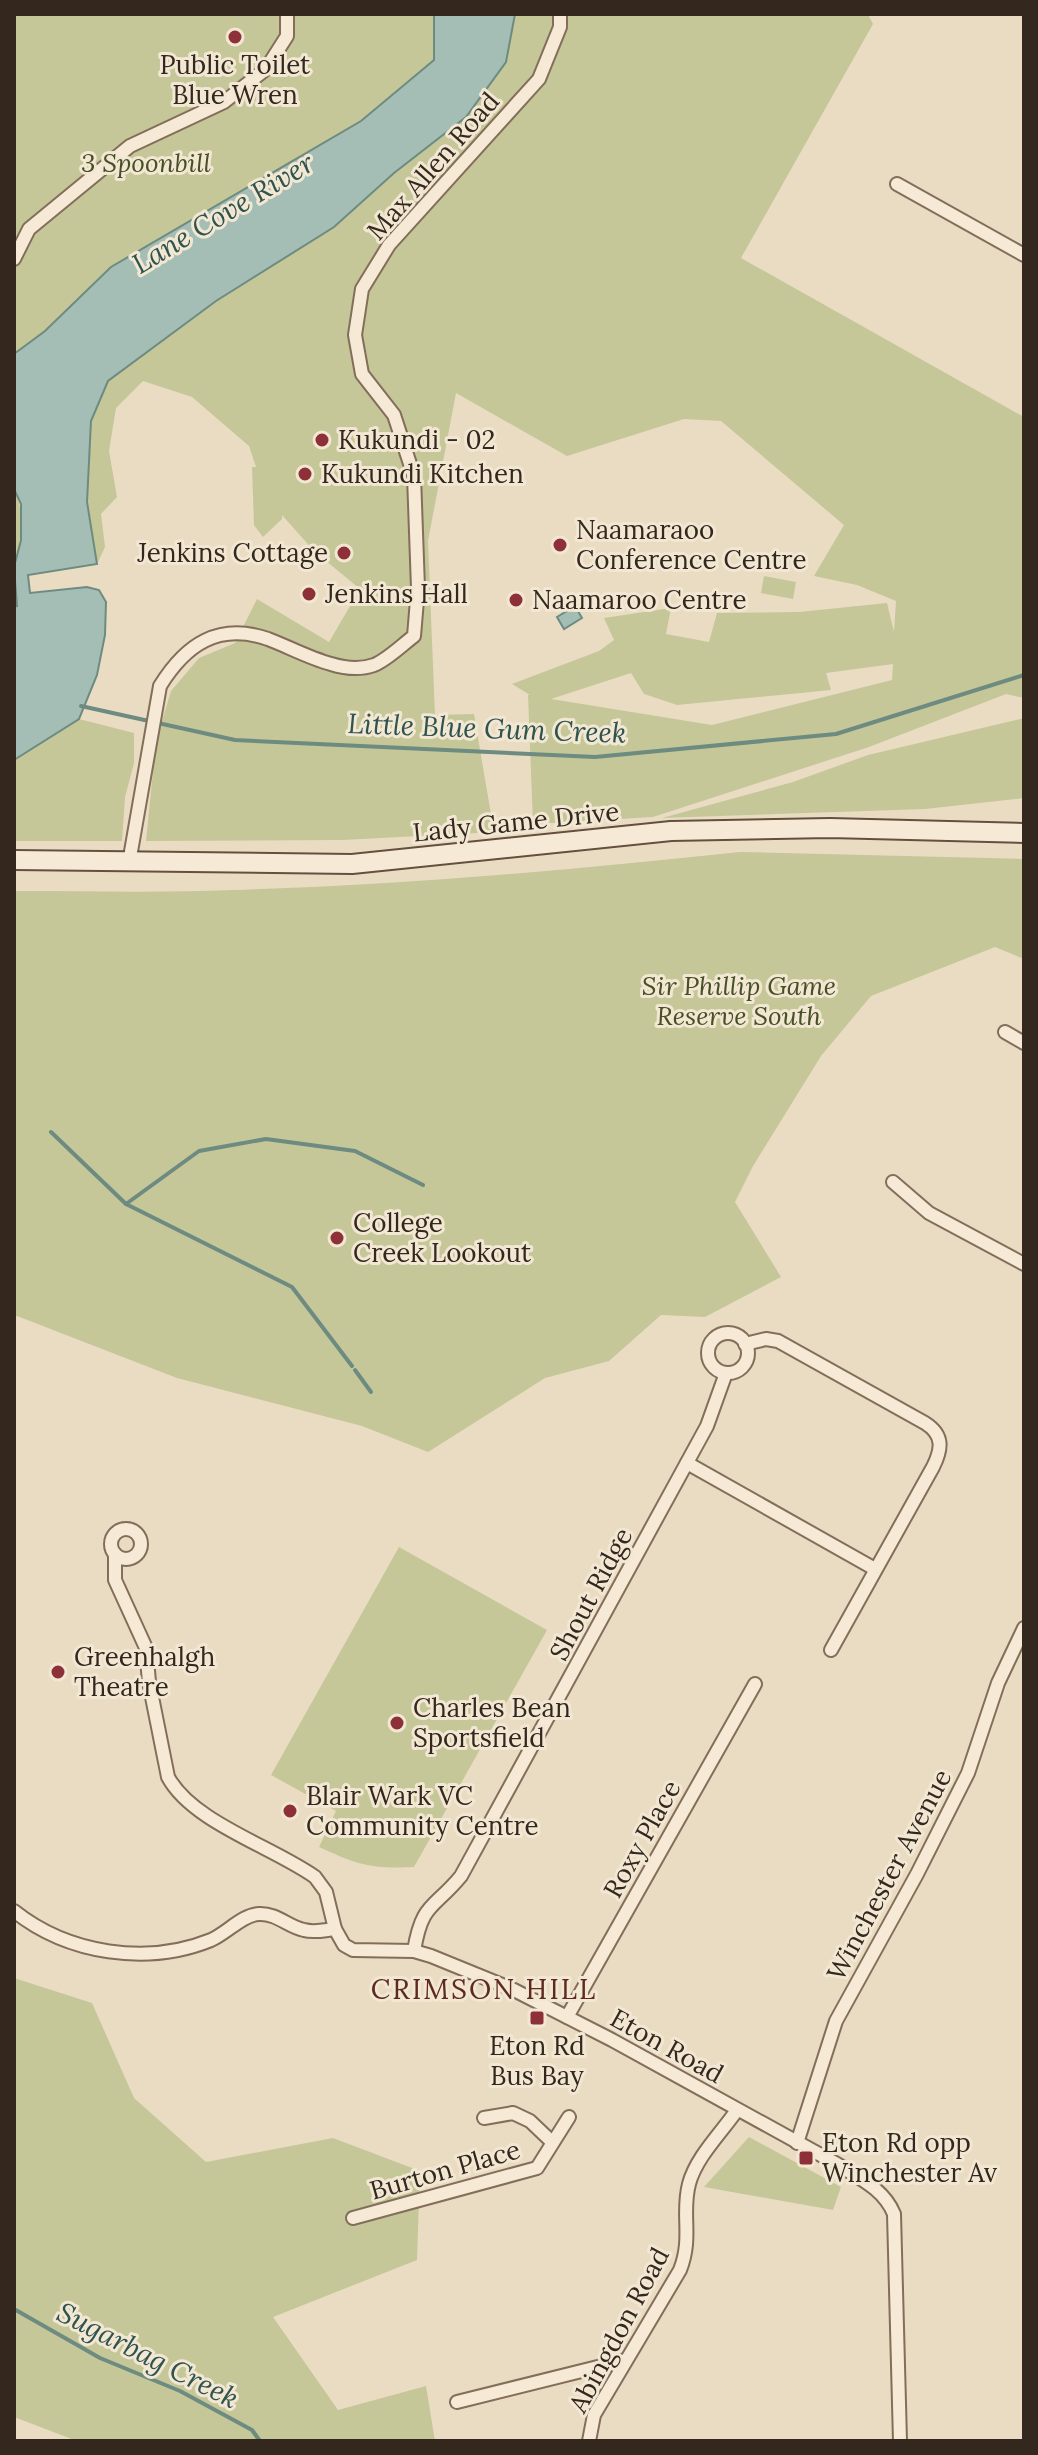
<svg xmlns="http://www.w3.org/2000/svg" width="1038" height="2455" font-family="Lora,serif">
	<rect width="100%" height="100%" fill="#eadcc3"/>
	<!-- green -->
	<g fill="#c5c798" fill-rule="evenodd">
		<polygon points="14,14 434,14 434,60 361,121 14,354"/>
		<path d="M515,14h353l5,10 -132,234 283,159v281l-18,-4 -137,53 -216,70 -120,7 -5,-129h2l-18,-11 87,-33 15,-11 -10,-22 67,-10 -5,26 43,8 8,-29 82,-1 88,-9 7,29 2,-31 -39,-16 -43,-9 30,-51 -123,-104 -37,-2 -117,37 -111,-63 -28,148 7,174 39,-1 20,118 -151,8 -197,1 10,-100 15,-50 28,-33 36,-15 22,-44 72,43 31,-53 -46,-38 -32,-36v4l-19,18 -9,-12 -2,-58h4l-7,-21 -57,-49 -49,-16 -27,27 -7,43 8,46 -16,17 4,33 -8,17 -10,-62 4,-82 17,-39 108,-80 118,-74 60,-54 112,-111zM893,664l-1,16 -180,45 -161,-26 80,-26 13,21 33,11 154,-15 -5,-17z"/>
		<path d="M14,489c12,25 7,51 0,78z"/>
		<polygon points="764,576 796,582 793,599 761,593"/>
		<polygon points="1024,718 1024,798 925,809 662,818 793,782 868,755"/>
		<polygon points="79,719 134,733 134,763 125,797 122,841 14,841 14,760"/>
		<path d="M740,852l284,7v100l-29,-12 -124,49 -50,60 -68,110 -18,36 46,75 -76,40 -44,-2 -52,46 -64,17 -117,74 -66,-26 -185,-48 -160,-62 -3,2v-427c73,0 146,2 218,-1 170,-5 339,-20 508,-38z"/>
		<path d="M399,1547l148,83 -133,237c-43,2 -56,-2 -95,-20l17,-36 -65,-36z"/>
		<polygon points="14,1978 92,2003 134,2098 206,2162 333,2138 420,2171 417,2260 273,2317 338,2410 426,2386 435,2441 77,2441 14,2417"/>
		<polygon points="749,2137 841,2187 833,2210 704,2187"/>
	</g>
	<!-- water -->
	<g fill="#a5beb5" stroke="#6d8b81" stroke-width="2">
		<polygon points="434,14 515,14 506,62 466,117 394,173 334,227 216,301 108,381 91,421 87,502 97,564 28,575 30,593 87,587 99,590 106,602 105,635 97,675 79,719 14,760 14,607 17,606 14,567 21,540 21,504 14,489 14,354 45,331 111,267 361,121 434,60"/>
		<polygon points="575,606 582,618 564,629 557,617"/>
	</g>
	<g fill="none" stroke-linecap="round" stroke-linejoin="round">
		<!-- stream -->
		<g stroke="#6d8b81" stroke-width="4">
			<polyline points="81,706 235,740 595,757 836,734 1024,675"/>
			<polyline points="51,1132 126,1204 292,1287 352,1366"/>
			<polyline points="126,1204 199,1151 266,1139 355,1151 423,1185"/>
			<polyline points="355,1370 371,1392"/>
			<polyline points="14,2309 100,2358 180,2391 252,2430 260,2441"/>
		</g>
		<!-- street casing -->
		<g stroke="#836e5b" stroke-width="16">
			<g id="street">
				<polyline points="897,184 1024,255"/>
				<polyline points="14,259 29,229 130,146 224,102 266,69 287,36 287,14"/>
				<path d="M129,863l31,-177c26,-42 59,-64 108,-47 21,8 41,19 63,25 13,4 29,6 43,1 13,-5 28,-20 40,-29l4,-48 -4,-112 -20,-61 -32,-41 -7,-39 7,-46 27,-44 150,-166 21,-52v-13"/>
				<polyline points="1005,1032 1024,1043"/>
				<polyline points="893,1182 929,1213 1024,1264"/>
				<circle cx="728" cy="1353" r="20"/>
				<path d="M745,1344l21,-5 12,2 147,82c19,12 17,26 8,44l-102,183"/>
				<polyline points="687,1463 875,1569"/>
				<circle cx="126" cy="1544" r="15"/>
				<path d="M115,1554v26l31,68 3,34 19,95c24,45 105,70 147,100l11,15 9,37"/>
				<path d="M14,1911c54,43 133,55 197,29 16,-7 31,-25 48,-26 18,-1 29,13 45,16 10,3 21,0 31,-1l9,16 9,5 61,1 17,5 81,33 100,51 225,124c22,14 47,25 57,50l6,227"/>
				<path d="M414,1951c8,-49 20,-42 47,-75l246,-450 19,-53"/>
				<polyline points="567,2017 755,1684"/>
				<polyline points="484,2118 513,2113 530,2121 552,2142"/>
				<polyline points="797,2143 836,2021 917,1874 968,1773 998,1683 1024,1628"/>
				<polyline points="353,2218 537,2168 569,2117"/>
				<polyline points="457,2402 626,2360"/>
				<path d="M589,2441l5,-26 86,-145c13,-33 1,-56 9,-86 7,-27 33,-52 48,-74"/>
			</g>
		</g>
		<!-- secondary casing -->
		<g stroke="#654f3f" stroke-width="22">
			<polyline id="secondary" points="14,860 352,864 671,831 830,828 1024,833"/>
		</g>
		<!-- street -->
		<use href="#street" stroke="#f6ead6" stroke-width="12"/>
		<!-- secondary -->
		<use href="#secondary" stroke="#f6ead6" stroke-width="18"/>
	</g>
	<!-- markers -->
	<g fill="#8d3037" stroke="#f2e7d2" stroke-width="3">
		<circle cx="235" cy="37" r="8"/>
		<circle cx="322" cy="440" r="8"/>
		<circle cx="305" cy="474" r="8"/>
		<circle cx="560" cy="545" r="8"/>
		<circle cx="344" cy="553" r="8"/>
		<circle cx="309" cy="594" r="8"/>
		<circle cx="516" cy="600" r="8"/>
		<circle cx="337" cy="1238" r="8"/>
		<circle cx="58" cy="1672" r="8"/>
		<circle cx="397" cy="1723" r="8"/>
		<circle cx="290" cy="1811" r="8"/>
		<rect x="529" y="2010" width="16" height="16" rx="4"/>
		<rect x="798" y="2150" width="16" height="16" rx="4"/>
	</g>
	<g text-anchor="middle" stroke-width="6" stroke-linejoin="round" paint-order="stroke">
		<!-- poi labels -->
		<g font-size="26" fill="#34271e" stroke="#f2e7d2" text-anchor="start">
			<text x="235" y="74" text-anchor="middle">Public Toilet<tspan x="235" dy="30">Blue Wren</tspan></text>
			<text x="338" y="449">Kukundi - 02</text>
			<text x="321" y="483">Kukundi Kitchen</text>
			<text x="576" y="539">Naamaraoo<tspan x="576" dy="30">Conference Centre</tspan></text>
			<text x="328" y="562" text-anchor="end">Jenkins Cottage</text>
			<text x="325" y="603">Jenkins Hall</text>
			<text x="532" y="609">Naamaroo Centre</text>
			<text x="353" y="1232">College<tspan x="353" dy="30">Creek Lookout</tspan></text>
			<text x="74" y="1666">Greenhalgh<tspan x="74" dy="30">Theatre</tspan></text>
			<text x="413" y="1717">Charles Bean<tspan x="413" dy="30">Sportsfield</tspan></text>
			<text x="306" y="1805">Blair Wark VC<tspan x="306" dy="30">Community Centre</tspan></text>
			<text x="537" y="2055" text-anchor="middle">Eton Rd<tspan x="537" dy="30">Bus Bay</tspan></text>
			<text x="822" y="2152">Eton Rd opp<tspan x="822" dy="30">Winchester Av</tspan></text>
		</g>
		<!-- park labels -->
		<g font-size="26" font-style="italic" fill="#474f26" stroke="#f2e7d2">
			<text x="146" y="172">3 Spoonbill</text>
			<text x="739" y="995">Sir Phillip Game<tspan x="739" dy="30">Reserve South</tspan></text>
		</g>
		<!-- street labels -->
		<g font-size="26" fill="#34271e" stroke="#f2e7d2">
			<text transform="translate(433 166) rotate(-49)" y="9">Max Allen Road</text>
			<text transform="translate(516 822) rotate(-6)" y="9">Lady Game Drive</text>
			<text transform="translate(591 1594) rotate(-62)" y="9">Shout Ridge</text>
			<text transform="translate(642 1839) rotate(-61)" y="9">Roxy Place</text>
			<text transform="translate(889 1875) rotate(-62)" y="9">Winchester Avenue</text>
			<text transform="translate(667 2046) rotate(29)" y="9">Eton Road</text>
			<text transform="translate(445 2170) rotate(-16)" y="9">Burton Place</text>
			<text transform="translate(619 2330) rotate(-62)" y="9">Abingdon Road</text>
		</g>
		<!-- water labels -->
		<g font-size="28" font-style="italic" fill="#2f534e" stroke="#f2e7d2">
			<text transform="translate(223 213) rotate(-31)" y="10">Lane Cove River</text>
			<text transform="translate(487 728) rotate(2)" y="10">Little Blue Gum Creek</text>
			<text transform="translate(148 2355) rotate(27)" y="10">Sugarbag Creek</text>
		</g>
		<!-- neighbourhood labels -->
		<g font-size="28" letter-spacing="2" fill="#5d2a21" stroke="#f2e7d2">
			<text x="484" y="1999">CRIMSON HILL</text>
		</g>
	</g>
	<!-- border -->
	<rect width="1038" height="2455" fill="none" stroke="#34271e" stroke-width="32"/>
</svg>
